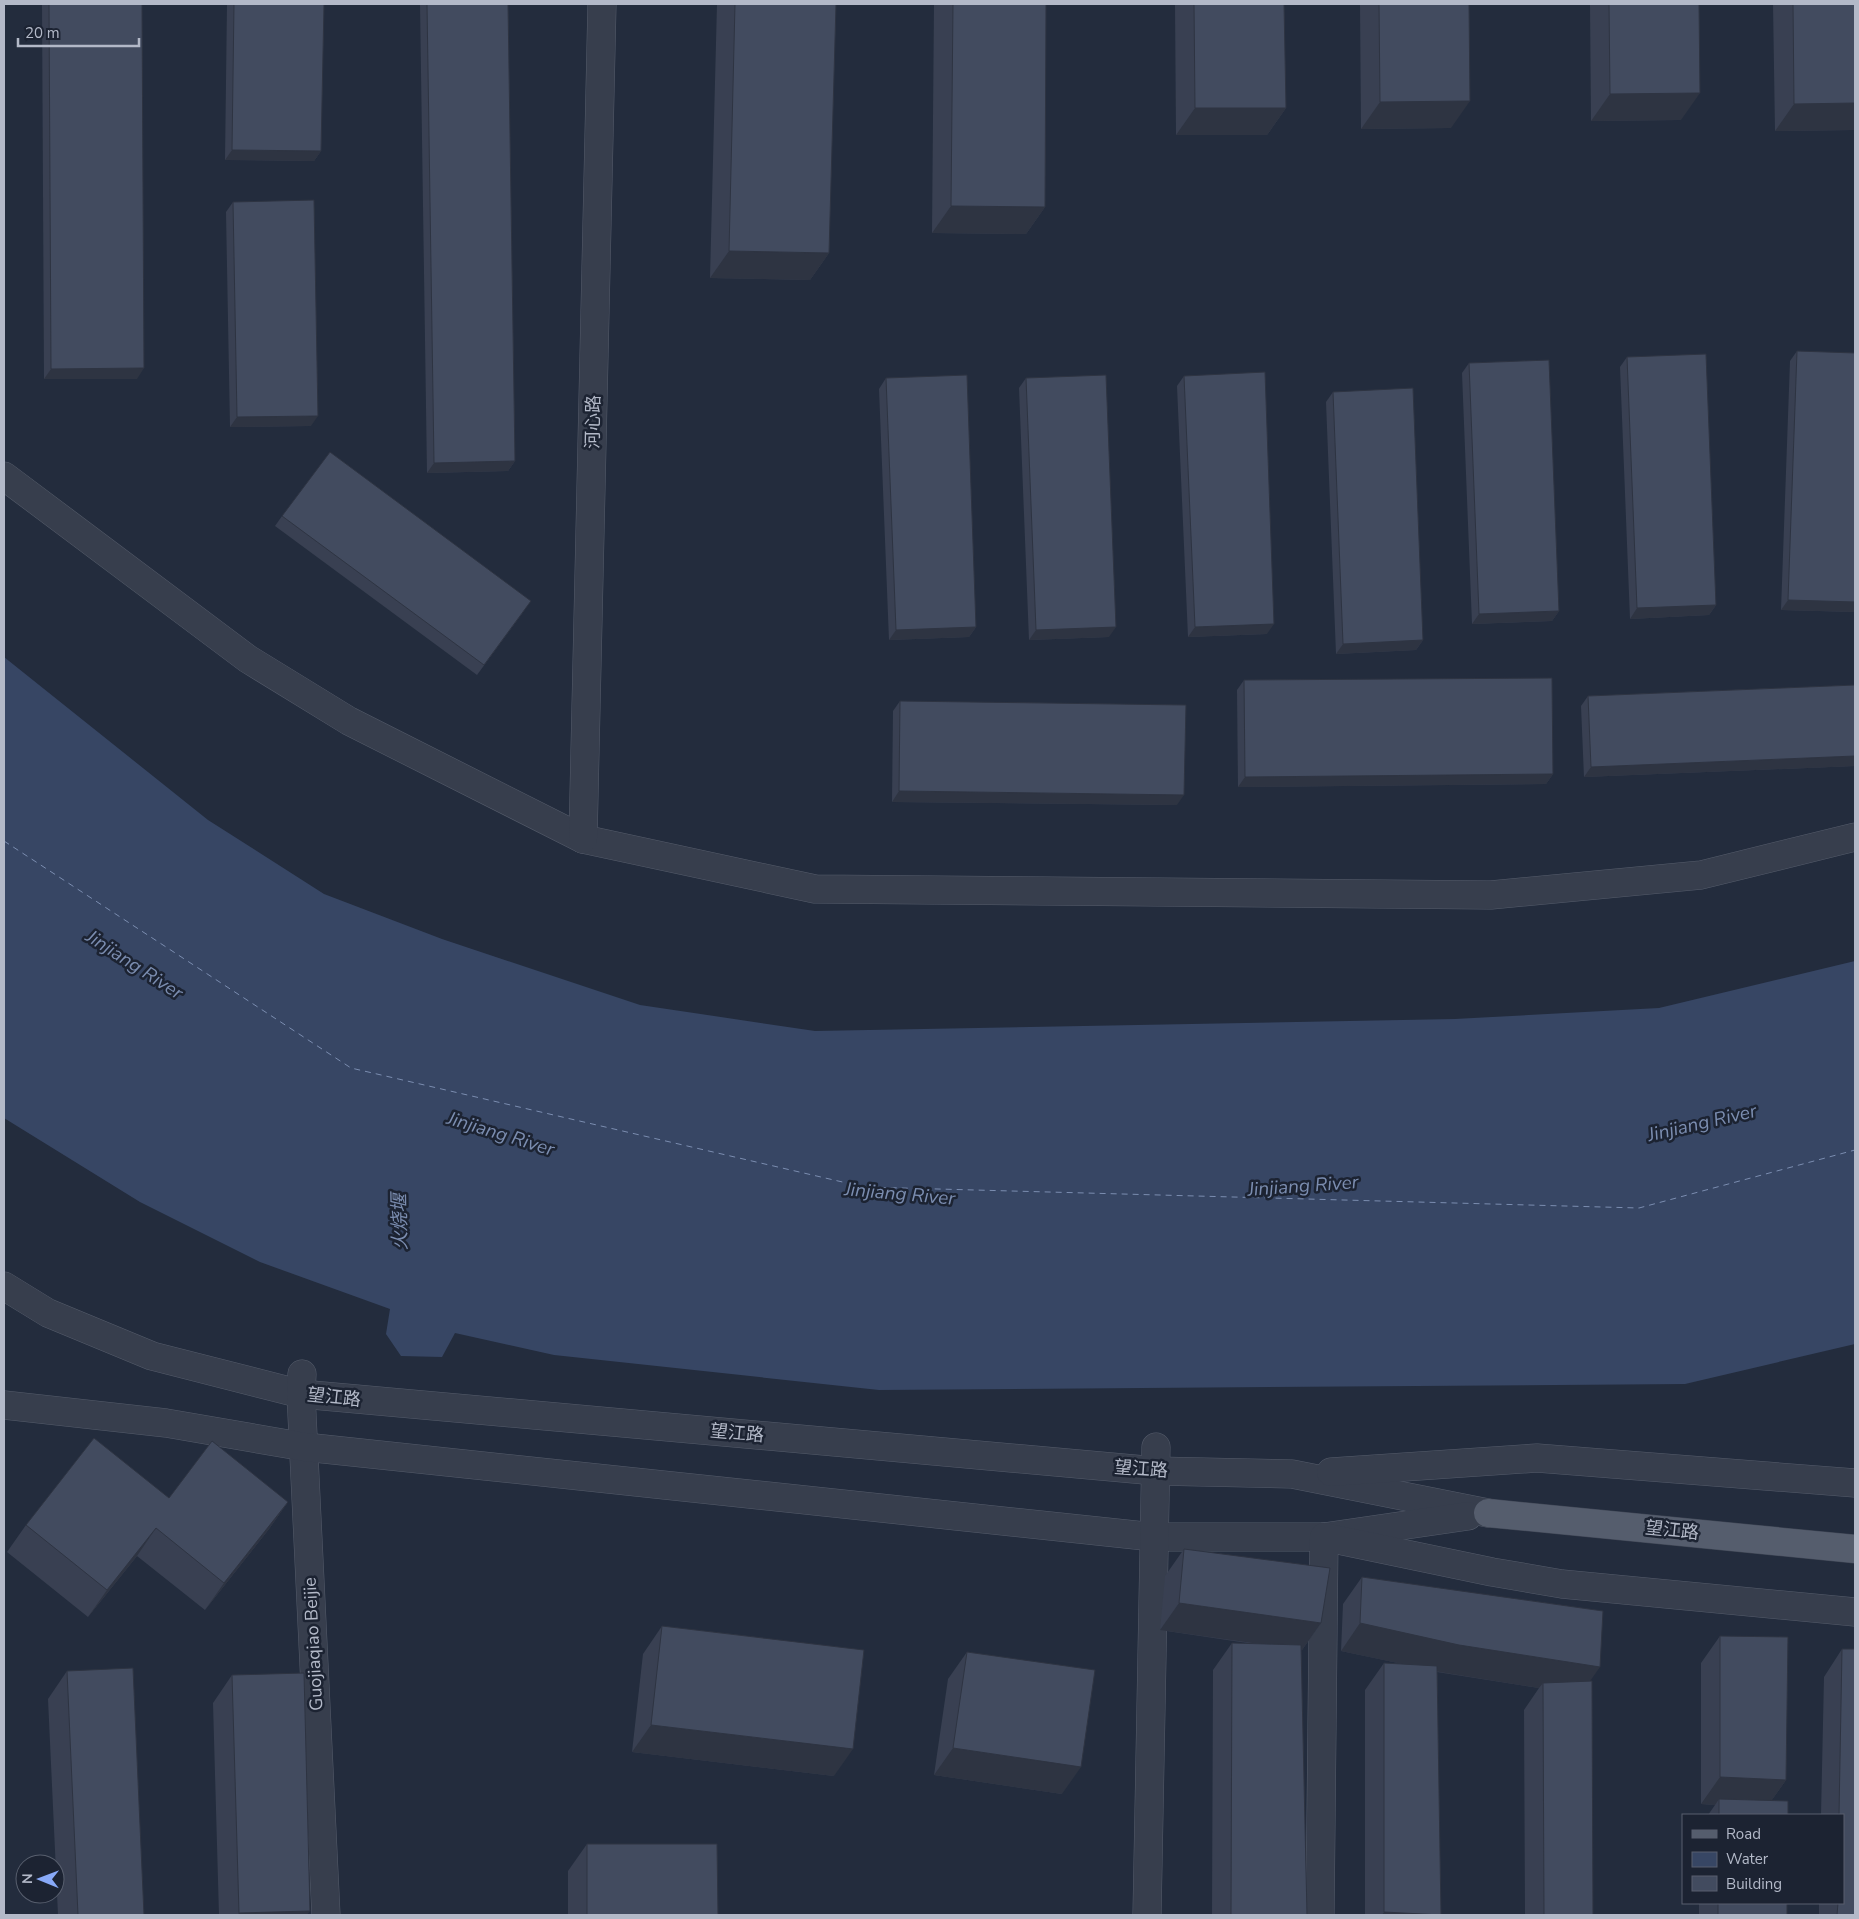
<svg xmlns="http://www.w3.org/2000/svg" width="1859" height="1919" font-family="'Nunito Sans','Noto Sans SC',sans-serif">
	<rect width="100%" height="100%" fill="#232c3d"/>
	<!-- water -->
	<polygon fill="#374664" points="4,657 208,820 324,894 442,939 640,1005 815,1031 1455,1019 1659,1008 1855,961 1855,1344 1685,1384 879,1390 554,1355 455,1333 442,1357 401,1356 386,1334 390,1309 260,1262 140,1202 4,1118"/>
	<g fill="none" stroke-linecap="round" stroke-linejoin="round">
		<!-- ferry -->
		<polyline stroke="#7b8db0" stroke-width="1" stroke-dasharray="6 5" stroke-linecap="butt" points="4,841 351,1068 864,1187 1639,1208 1855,1150"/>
		<!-- minor casing -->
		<g stroke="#555c6b" stroke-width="29">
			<g id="minor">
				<polyline points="4,476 248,659 349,721 583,839 815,889 1491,895 1701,875 1855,837"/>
				<polyline points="583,839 602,4"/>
				<polyline points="4,1286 48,1313 152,1356 301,1394 1156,1471 1292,1474 1488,1513"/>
				<polyline points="302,1374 301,1394 326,1915"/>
				<polyline points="4,1405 166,1423 305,1447 1154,1537 1324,1537 1468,1516"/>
				<polyline points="1331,1472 1537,1458 1855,1483"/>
				<polyline points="1147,1915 1156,1447"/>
				<polyline points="1320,1915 1324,1537 1492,1572 1562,1584 1855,1612"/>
			</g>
		</g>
		<!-- major casing -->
		<g stroke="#404756" stroke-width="29">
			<polyline id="major" points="1488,1513 1855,1549"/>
		</g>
		<!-- minor -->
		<use href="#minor" stroke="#373e4d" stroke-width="28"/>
		<!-- major -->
		<use href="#major" stroke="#555d6d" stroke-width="28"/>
	</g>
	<!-- wall -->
	<g fill="#394052">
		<polygon points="42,4 142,4 137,379 44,379"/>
		<polygon points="227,4 324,4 321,151 314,161 225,160"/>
		<polygon points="420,4 508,4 515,461 508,471 427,473"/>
		<polygon points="717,4 836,4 829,253 810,280 710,278"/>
		<polygon points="934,4 1046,4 1045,207 1026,234 932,233"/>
		<polygon points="1175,4 1284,4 1286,108 1267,135 1176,135"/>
		<polygon points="1360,4 1469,4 1451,128 1361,129"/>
		<polygon points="1590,4 1699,4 1681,120 1591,121"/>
		<polygon points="1773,4 1855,4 1855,130 1775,131"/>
		<polygon points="233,202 311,426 230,427 226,212"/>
		<polygon points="1797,351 1855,612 1781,610 1790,361"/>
		<polygon points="1627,357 1716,605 1709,615 1630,619 1620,367"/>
		<polygon points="1469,363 1559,611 1552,621 1472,624 1462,373"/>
		<polygon points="1184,376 1267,634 1188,637 1177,386"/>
		<polygon points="886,378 976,627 969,637 889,640 879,389"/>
		<polygon points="1026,378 1109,637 1029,640 1019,388"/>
		<polygon points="1333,392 1423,640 1416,650 1336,654 1326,402"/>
		<polygon points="282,516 524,611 477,675 275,526"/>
		<polygon points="1244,680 1553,774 1546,784 1238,787 1237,690"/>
		<polygon points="1855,685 1855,766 1584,777 1581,706 1588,696"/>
		<polygon points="900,701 1177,805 892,802 893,711"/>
		<polygon points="169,1498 288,1502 269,1529 205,1610 137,1556 88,1617 7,1552 26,1525"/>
		<polygon points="1184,1549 1321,1623 1302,1650 1301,1650 1307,1915 1212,1915 1213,1670 1232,1643 1254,1644 1160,1630 1165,1576"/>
		<polygon points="1362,1577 1590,1681 1593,1915 1525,1915 1524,1710 1539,1688 1437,1672 1441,1915 1365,1915 1365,1690 1384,1663 1403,1664 1341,1651 1343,1604"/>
		<polygon points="662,1626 834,1776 632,1752 643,1654"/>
		<polygon points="1720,1636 1786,1780 1771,1801 1788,1815 1708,1815 1715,1805 1701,1804 1701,1663"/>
		<polygon points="1842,1649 1855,1915 1819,1915 1819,1903 1843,1903 1843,1815 1821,1815 1824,1677"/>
		<polygon points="967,1652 1062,1794 934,1775 948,1679"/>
		<polygon points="67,1671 144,1915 58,1915 48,1699"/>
		<polygon points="232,1675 307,1915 219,1915 213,1703"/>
		<polygon points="587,1844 718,1915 568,1915 568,1871"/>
		<rect x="1699" y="1903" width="88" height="12"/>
	</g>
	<!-- shaded-wall -->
	<g fill="#2e3442">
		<polygon points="1700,93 1681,120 1591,121 1610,94"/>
		<polygon points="1470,101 1451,128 1361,129 1380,102"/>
		<polygon points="1855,103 1855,130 1775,131 1794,104"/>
		<polygon points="1195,108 1286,108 1267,135 1176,135"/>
		<polygon points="232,150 321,151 314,161 225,160"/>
		<polygon points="951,206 1045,207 1026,234 932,233"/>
		<polygon points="729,251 829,253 810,280 710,278"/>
		<polygon points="144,368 137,379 44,379 51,369"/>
		<polygon points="318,416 311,426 230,427 237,417"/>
		<polygon points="515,461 508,471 427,473 434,463"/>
		<polygon points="1788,600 1855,602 1855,612 1781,610"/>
		<polygon points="1716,605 1709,615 1630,619 1637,608"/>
		<polygon points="1559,611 1552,621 1472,624 1479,614"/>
		<polygon points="1274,624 1267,634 1188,637 1195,627"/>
		<polygon points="976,627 969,637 889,640 896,630"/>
		<polygon points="1116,627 1109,637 1029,640 1036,630"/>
		<polygon points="1423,640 1416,650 1336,654 1343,644"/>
		<polygon points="1855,756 1855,766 1584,777 1591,767"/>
		<polygon points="1553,774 1546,784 1238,787 1245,777"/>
		<polygon points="899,791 1184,795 1177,805 892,802"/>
		<polygon points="288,1502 269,1529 205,1610 224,1583"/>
		<polygon points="156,1528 137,1556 88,1617 107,1590"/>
		<polygon points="1179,1603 1321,1623 1302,1650 1160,1630"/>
		<polygon points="1360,1623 1600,1667 1581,1694 1543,1683 1539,1688 1440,1672 1341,1651"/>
		<polygon points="651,1725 853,1749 834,1776 632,1752"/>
		<polygon points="953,1748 1081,1767 1062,1794 934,1775"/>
		<polygon points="1720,1777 1786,1780 1767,1807 1719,1799 1715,1805 1701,1804"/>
		<polygon points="310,1911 307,1915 237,1915 239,1913"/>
		<polygon points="1384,1912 1441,1915 1382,1915"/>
	</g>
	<!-- building -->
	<g fill="#424b5f" stroke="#2e3442">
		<polygon points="49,4 142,4 144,368 51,369"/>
		<polygon points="234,4 324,4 321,151 232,150"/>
		<polygon points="427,4 508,4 515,461 434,463"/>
		<polygon points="735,4 836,4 829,253 729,251"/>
		<polygon points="953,4 1046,4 1045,207 951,206"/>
		<polygon points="1194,4 1284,4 1286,108 1195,108"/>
		<polygon points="1379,4 1469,4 1470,101 1380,102"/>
		<polygon points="1609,4 1699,4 1700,93 1610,94"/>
		<polygon points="1793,4 1855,4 1855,103 1794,104"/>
		<polygon points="314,200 318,416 237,417 233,202"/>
		<polygon points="1797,351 1855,353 1855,602 1788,600"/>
		<polygon points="1706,354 1716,605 1637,608 1627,357"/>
		<polygon points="1549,360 1559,611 1479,614 1469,363"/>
		<polygon points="1265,372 1274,624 1195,627 1184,376"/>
		<polygon points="967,375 976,627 896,630 886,378"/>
		<polygon points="1106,375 1116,627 1036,630 1026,378"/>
		<polygon points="1413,388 1423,640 1343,644 1333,392"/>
		<polygon points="330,452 531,601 484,665 282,516"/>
		<polygon points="1552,678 1553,774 1245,777 1244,680"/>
		<polygon points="1855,685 1855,756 1591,767 1588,696"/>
		<polygon points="900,701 1186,705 1184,795 899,791"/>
		<polygon points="94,1438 169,1498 212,1441 288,1502 224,1583 156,1528 107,1590 26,1525"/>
		<polygon points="1184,1549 1330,1568 1321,1623 1179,1603"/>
		<polygon points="1362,1577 1603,1611 1600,1667 1459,1645 1360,1623"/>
		<polygon points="662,1626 864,1650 853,1749 651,1725"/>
		<polygon points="1720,1636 1788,1637 1786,1780 1720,1777"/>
		<polygon points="1232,1643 1301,1645 1307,1915 1231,1915"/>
		<polygon points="1842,1649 1855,1649 1855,1915 1837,1915 1838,1903 1843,1903 1843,1815 1839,1815"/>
		<polygon points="967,1652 1095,1670 1081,1767 953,1748"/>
		<polygon points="1384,1663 1437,1666 1441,1915 1384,1912"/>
		<polygon points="133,1668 144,1915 78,1915 67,1671"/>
		<polygon points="304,1673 310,1911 239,1913 232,1675"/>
		<polygon points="1592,1681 1593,1915 1544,1915 1543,1683"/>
		<polygon points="1719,1799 1788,1801 1788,1815 1719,1815"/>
		<polygon points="587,1844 717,1844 718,1915 587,1915"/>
		<rect x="1718" y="1903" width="69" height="12"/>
	</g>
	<g text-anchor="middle" stroke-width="5" stroke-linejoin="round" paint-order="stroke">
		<!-- street labels -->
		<g font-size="18" fill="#b3b9c8" stroke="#1c2332">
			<text transform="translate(593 422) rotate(-89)" y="6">河心路</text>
			<text transform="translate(334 1397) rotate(6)" y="6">望江路</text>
			<text transform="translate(737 1433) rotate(5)" y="6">望江路</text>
			<text transform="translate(1141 1469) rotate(4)" y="6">望江路</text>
			<text transform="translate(1672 1530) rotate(6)" y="6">望江路</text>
			<text transform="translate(313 1644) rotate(-93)" y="6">Guojiaqiao Beijie</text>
		</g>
		<!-- water labels -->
		<g font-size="19" font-style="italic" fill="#7b8db0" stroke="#1c2332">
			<text transform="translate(135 964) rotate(33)" y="7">Jinjiang River</text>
			<text transform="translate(1702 1122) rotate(-13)" y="7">Jinjiang River</text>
			<text transform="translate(501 1133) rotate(17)" y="7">Jinjiang River</text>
			<text transform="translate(1303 1185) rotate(-4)" y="7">Jinjiang River</text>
			<text transform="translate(900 1193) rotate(5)" y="7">Jinjiang River</text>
			<text transform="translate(399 1222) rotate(-91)" y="7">火烧堰</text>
		</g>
	</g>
	<!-- border -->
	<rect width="1859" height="1919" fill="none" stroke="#b3b9c8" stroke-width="10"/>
	<!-- legend -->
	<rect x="1682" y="1814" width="162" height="90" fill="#1c2332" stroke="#585f6e"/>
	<rect x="1692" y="1830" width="25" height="8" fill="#555d6d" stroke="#585f6e"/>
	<text x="1726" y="1839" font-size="15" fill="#b3b9c8">Road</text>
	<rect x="1692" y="1852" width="25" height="15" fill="#374664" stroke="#585f6e"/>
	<text x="1726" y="1864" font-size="15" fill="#b3b9c8">Water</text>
	<rect x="1692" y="1876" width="25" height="15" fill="#424b5f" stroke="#585f6e"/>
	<text x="1726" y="1889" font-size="15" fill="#b3b9c8">Building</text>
	<!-- north arrow -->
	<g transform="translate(40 1879) rotate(271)"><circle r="24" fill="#1c2332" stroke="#585f6e"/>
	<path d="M0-4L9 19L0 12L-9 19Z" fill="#88a9f8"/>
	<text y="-8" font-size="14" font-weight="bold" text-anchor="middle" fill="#b3b9c8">N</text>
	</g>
	<!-- scale -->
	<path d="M18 38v8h121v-8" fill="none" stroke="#b3b9c8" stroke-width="2.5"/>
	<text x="25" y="38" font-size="15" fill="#b3b9c8" stroke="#1c2332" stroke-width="4" paint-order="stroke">20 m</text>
</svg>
